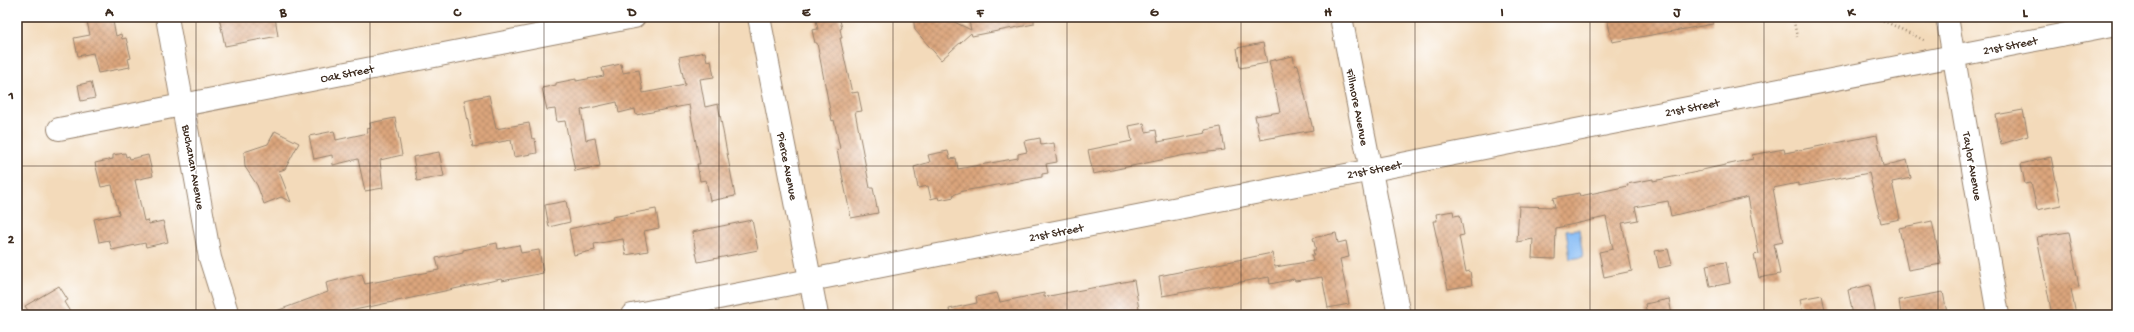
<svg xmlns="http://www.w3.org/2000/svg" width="2134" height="332" font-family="'Gochi Hand',sans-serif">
	<defs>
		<pattern id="building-cross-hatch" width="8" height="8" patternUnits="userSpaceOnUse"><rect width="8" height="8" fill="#dca67d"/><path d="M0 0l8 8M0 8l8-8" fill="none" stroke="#b48766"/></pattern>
	</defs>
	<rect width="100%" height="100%" fill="#fff"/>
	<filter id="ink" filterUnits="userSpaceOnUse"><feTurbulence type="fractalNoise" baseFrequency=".025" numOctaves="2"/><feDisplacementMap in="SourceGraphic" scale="8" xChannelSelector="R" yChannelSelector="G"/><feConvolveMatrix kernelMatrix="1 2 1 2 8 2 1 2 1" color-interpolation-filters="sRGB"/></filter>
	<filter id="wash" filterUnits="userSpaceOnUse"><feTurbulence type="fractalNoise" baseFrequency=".012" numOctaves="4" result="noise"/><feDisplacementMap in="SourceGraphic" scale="16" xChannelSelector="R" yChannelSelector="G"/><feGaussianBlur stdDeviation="0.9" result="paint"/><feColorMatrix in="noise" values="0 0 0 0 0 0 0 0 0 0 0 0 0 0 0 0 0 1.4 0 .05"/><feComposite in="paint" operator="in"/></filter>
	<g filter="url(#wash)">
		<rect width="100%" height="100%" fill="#f3daba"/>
		<!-- water -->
		<polygon fill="#86bcf5" stroke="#60738a" points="1579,229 1583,257 1570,259 1566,230"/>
		<g id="blocks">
			<!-- building -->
			<g fill="url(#building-cross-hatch)">
				<polygon points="86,17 112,17 116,36 121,34 122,39 126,38 131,58 128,59 130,67 98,73 93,53 78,56 74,38 90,35"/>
				<polygon points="219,17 275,17 278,36 225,46"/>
				<polygon points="829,17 839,17 842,28 840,29 842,38 840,38 852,93 858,92 862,111 855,112 870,188 873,188 878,213 851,218 837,150 840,149 834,120 832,121 817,43 815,43 812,30 818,29 816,20"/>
				<polygon points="913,17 944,17 971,30 968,17 1034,17 1034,24 972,36 971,33 941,60 915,30"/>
				<polygon points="1607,17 1712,17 1713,24 1612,42"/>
				<polygon points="1263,43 1267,63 1240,68 1237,48"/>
				<polygon points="705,52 707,61 711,60 714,77 700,79 705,107 718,104 735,196 710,201 706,180 700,181 697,164 700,164 689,105 636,115 635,109 619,113 617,102 581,110 586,140 595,138 600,166 575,171 565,121 557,122 555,109 547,110 542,88 556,85 556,83 576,79 576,81 604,76 602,68 621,64 623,73 639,70 643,93 685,85 679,57"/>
				<polygon points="1293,56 1295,66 1298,65 1313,130 1260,140 1255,116 1280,112 1269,61"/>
				<polygon points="91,82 95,98 81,101 78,85"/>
				<polygon points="489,95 496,129 529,123 532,139 535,138 537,153 514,157 511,140 473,147 464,100"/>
				<polygon points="2023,110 2028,136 2001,144 1996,115"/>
				<polygon points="395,118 402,155 380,160 383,188 365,191 358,159 333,165 332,155 314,159 309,136 334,131 336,140 368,133 367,129 371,128 370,123"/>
				<polygon points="1144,123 1146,132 1156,130 1158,142 1206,133 1205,130 1221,127 1225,150 1185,155 1093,174 1088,150 1132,141 1129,126"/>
				<polygon points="275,131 299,143 285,169 279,171 291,202 281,197 264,204 257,185 245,167 244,152 268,144"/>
				<polygon points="1877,135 1883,166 1907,160 1911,178 1892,182 1900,219 1881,223 1869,173 1798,186 1798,183 1773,188 1783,242 1774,244 1780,274 1759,278 1754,255 1759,254 1748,197 1671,216 1668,201 1635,207 1638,220 1622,223 1632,271 1604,277 1599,252 1613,249 1606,217 1556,228 1555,259 1532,258 1533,239 1517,242 1519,206 1555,207 1553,198 1579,193 1580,196 1628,186 1627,184 1653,179 1653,181 1702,171 1702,170 1753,159 1752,155 1784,149 1785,153"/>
				<polygon points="1040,138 1041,145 1054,143 1057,162 1046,164 1048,173 1042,174 1042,177 963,191 953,195 954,197 939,200 938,197 931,199 928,186 918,188 914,167 930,162 928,155 948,151 950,159 956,158 958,169 1018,158 1018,154 1027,152 1024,141"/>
				<polygon points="439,152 444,176 417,181 413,157"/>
				<polygon points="125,153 126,157 129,156 130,159 148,155 153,176 135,180 144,221 148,220 149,224 163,221 168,242 146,247 145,243 112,250 109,240 99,242 94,219 119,214 112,185 101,187 95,163 113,159 113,155"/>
				<polygon points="2051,157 2061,205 2037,210 2031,183 2025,184 2021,164"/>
				<polygon points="566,201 570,222 549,227 545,205"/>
				<polygon points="656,209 659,228 644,231 648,251 626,255 623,239 594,244 595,250 574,255 569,229 613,219 612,217"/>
				<polygon points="1453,211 1454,216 1460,215 1464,235 1459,236 1466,272 1470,271 1472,285 1448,289 1433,221 1437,221 1436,214"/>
				<polygon points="752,220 758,250 698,262 692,232"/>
				<polygon points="1932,221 1941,264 1908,270 1899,228"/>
				<polygon points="2069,232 2079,287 2071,289 2076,315 2052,315 2037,237"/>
				<polygon points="1336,233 1338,243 1346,241 1349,257 1340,259 1349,304 1328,308 1322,277 1295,281 1294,279 1270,284 1269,277 1162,296 1159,276 1272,253 1275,267 1313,261 1311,255 1314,255 1313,250 1316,250 1313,238"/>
				<polygon points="497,243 498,249 519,245 521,253 539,250 543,273 502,281 501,279 331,315 271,315 271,313 328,292 326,283 362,274 365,284 439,270 436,258 463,252 463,250"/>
				<polygon points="1668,249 1672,265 1659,268 1655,251"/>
				<polygon points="1726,262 1730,283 1710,287 1706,265"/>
				<polygon points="1134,280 1140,315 950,315 949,309 977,303 976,297 997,293 1000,302 1044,293 1044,297"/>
				<polygon points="1870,285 1876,315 1853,315 1848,290"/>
				<polygon points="59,286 68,300 64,302 72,315 31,315 25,306"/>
				<polygon points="1943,292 1947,313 1936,315 1901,315 1899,300"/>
				<polygon points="1822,295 1826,315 1803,315 1800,299"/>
				<polygon points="1669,299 1672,315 1647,315 1645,304"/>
			</g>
		</g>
	</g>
	<g filter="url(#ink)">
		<use href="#blocks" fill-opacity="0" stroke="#97826c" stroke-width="1"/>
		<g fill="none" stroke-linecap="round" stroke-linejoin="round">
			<!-- minor casing -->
			<g stroke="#97826c" stroke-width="24">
				<g id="minor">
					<polyline points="167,17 210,258 228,315"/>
					<polyline points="759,17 817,315"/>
					<polyline points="1341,17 1399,315"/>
					<polyline points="1947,17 1998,315"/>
					<polyline points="59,129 634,17"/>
					<polyline points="632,315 2117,24"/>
				</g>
			</g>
			<!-- path -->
			<g stroke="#97826c" stroke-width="2.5" stroke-dasharray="1 3" stroke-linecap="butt">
				<polyline points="1793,17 1797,37"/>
				<polyline points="1876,17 1926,41"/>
			</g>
			<!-- minor -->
			<use href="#minor" stroke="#fff" stroke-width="22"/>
		</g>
	</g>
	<!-- grid -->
	<path fill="none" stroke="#3b2a1e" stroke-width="1" stroke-opacity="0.55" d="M196,17v298M370,17v298M544,17v298M719,17v298M893,17v298M1067,17v298M1241,17v298M1415,17v298M1590,17v298M1764,17v298M1938,17v298M17,166h2100"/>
	<g text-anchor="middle" stroke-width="3" stroke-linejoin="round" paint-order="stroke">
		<!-- street labels -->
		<g font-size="12" fill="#3b2a1e" stroke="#fff">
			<text transform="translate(2010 45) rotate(-11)" y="4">21st Street</text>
			<text transform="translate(347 73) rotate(-11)" y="4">Oak Street</text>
			<text transform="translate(1358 107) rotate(79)" y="4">Fillmore Avenue</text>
			<text transform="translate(1692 107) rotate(-11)" y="4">21st Street</text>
			<text transform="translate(788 166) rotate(79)" y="4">Pierce Avenue</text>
			<text transform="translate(1973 166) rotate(80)" y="4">Taylor Avenue</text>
			<text transform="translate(194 167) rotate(80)" y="4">Buchanan Avenue</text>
			<text transform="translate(1374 169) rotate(-11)" y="4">21st Street</text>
			<text transform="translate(1056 232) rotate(-11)" y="4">21st Street</text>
		</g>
	</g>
	<!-- margin -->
	<rect width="2134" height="332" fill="none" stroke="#fff" stroke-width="44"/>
	<rect x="22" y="22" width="2090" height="288" fill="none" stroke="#3b2a1e" stroke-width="1.5"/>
	<g font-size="13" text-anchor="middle" font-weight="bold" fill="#3b2a1e">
		<text x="109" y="16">A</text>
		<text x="283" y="16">B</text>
		<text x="457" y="16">C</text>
		<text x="632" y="16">D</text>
		<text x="806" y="16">E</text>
		<text x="980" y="16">F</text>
		<text x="1154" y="16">G</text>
		<text x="1328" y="16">H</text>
		<text x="1502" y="16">I</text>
		<text x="1677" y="16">J</text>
		<text x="1851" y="16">K</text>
		<text x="2025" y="16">L</text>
		<text x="11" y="99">1</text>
		<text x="11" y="243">2</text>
	</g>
</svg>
